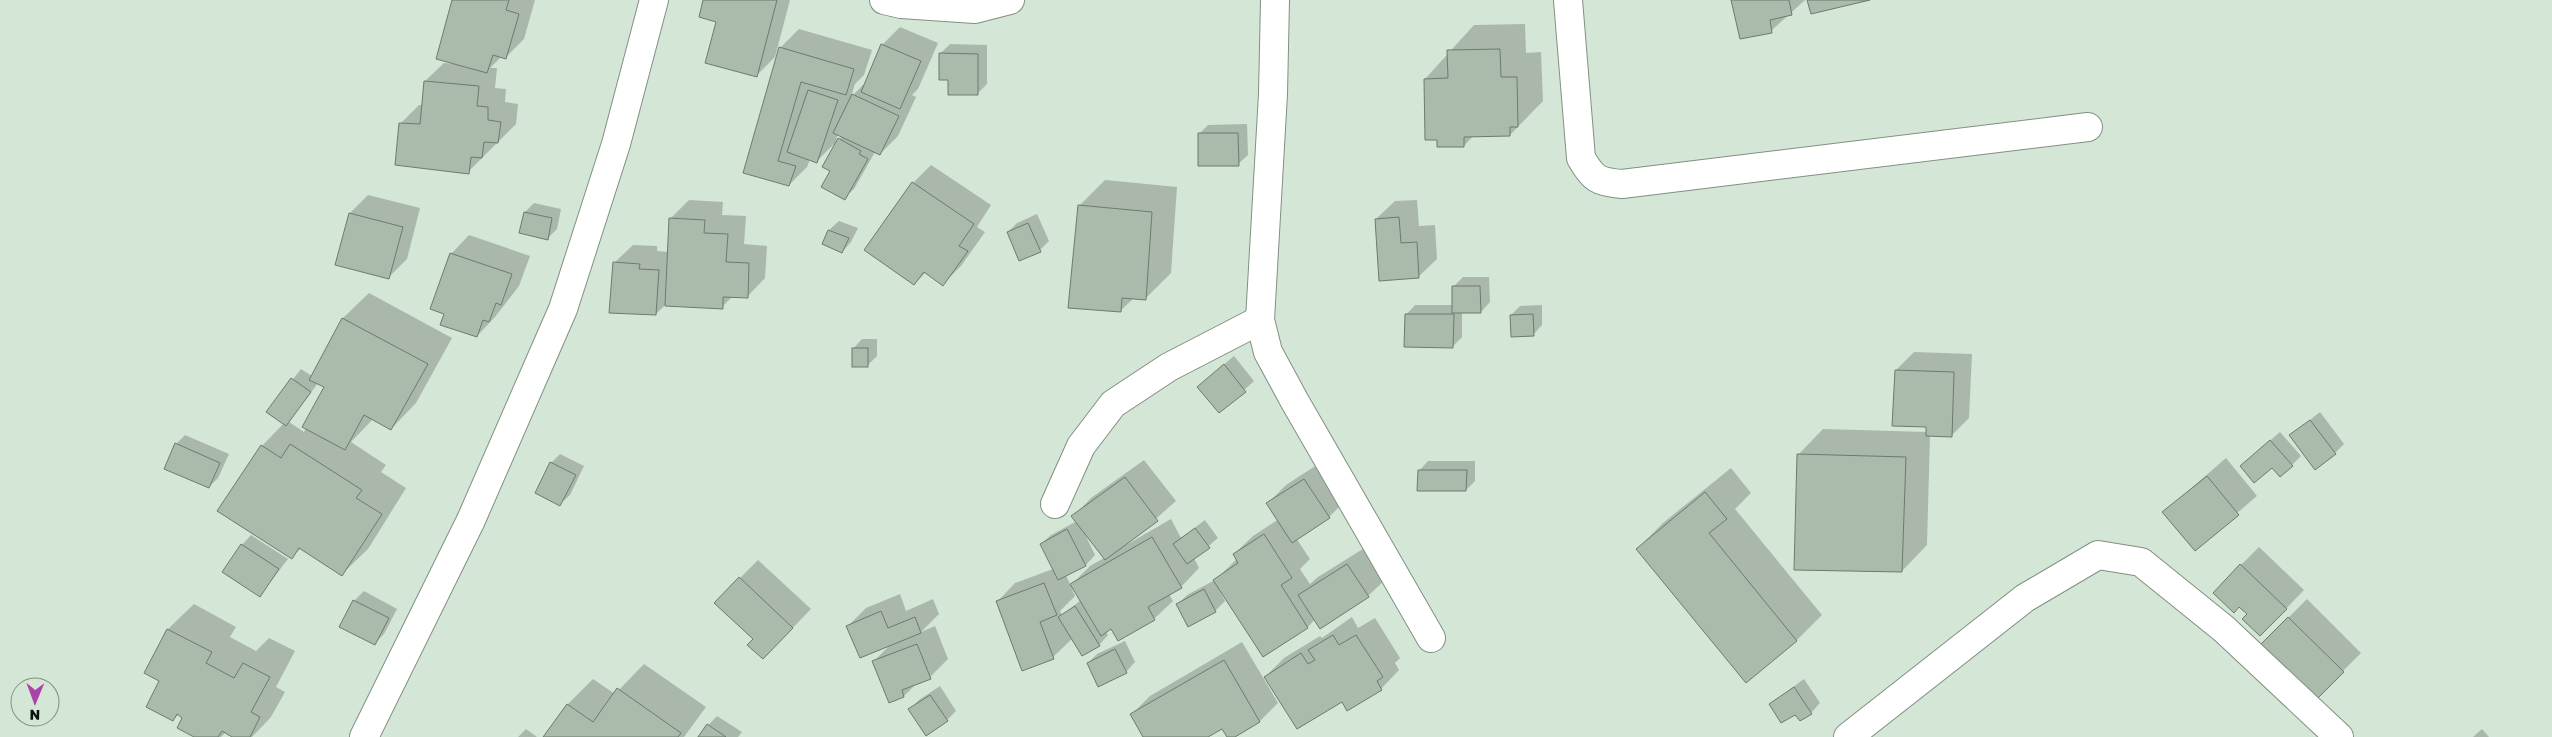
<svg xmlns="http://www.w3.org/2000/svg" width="2552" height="737" font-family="'Golos Text',sans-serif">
	<rect width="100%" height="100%" fill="#d4e6d6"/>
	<!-- shadow -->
	<g fill="#0003" fill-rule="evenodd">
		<polygon points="454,0 535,0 524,39 506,57 502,56 490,68 497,68 495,88 506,89 505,102 518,104 516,124 468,172 401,123 419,105 423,105 425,81 444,63 454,64"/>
		<polygon points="704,0 790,0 775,57 757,75"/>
		<polygon points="1732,0 1805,0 1771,31"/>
		<polygon points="1525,24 1526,53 1541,52 1543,101 1510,135 1474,135 1464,146 1425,79 1474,25"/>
		<polygon points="900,27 938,43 918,89 912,95 916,97 898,136 880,154 875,152 854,189 844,198 832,171 839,139 843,136 838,134 835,143 817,161 810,159 807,167 789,185 744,172 780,48 799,29 872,50 864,75 855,84 851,97 867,81 882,45"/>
		<polygon points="950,44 987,45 987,84 977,94 949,79 940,54"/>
		<polygon points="1247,124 1248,155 1238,164 1199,134 1208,125"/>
		<polygon points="931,165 991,205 977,227 985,232 961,266 943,284 926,272 914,284 913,183"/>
		<polygon points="1105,180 1177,187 1171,273 1146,298 1134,298 1120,311 1079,206"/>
		<polygon points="368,195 420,208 407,259 389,277 350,213"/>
		<polygon points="689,200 723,202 722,215 746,216 744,244 767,246 765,278 747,297 733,296 722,307 665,305 656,314 614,263 633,245 657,246 657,251 669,252 670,219"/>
		<polygon points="1417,200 1419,226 1435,225 1437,259 1418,277 1376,219 1395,201"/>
		<polygon points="534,203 561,209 557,229 548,238 525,212"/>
		<polygon points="1037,214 1049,241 1040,250 1008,232 1017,223"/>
		<polygon points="839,221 858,228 851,242 842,252 824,244 829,230"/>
		<polygon points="469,235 530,256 519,286 495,317 477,336 445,313 451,254"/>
		<polygon points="1463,277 1489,277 1490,302 1481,312 1462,312 1462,337 1453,346 1406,315 1415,305 1454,305 1453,287"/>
		<path d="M369,293l83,45 -36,65 -25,26 -18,-10 -22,23 35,23 -5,7 25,16 -38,61 -26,25 -41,-26 -9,9 -30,-111 22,-23 -16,-12 33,-42 11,7 31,-58zM318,383l7,4 -21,45 -15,-10z"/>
		<polygon points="1542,305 1542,325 1533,335 1511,315 1520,306"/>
		<polygon points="862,339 877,339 877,356 868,365 853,349"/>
		<polygon points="1914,352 1972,354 1969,418 1951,436 1930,435 1927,545 1902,571 1798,455 1823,429 1927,432 1928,426 1896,370"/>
		<polygon points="1234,356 1254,381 1220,412 1208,378"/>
		<polygon points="2320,412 2344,444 2335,453 2291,435"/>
		<polygon points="2280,432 2301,456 2292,465 2272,466 2251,457"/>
		<polygon points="185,435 229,454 218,478 209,487 176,444"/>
		<polygon points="560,454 584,466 570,495 560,504 551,463"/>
		<polygon points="2226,458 2257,496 2195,549 2164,512"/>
		<path d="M1144,460l32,41 -50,44 45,-26 10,19 24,-18 13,18 -24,20 5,10 -18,19 -12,7 4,7 -19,18 -36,21 -6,-12 -6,3 2,4 -9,10 -26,-7 -20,19 -56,-55 18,-19 38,-14 -12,-25 10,-9 26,-14 -4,-4 18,-19zM1083,530l21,28 -14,8 -18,18 9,16 -19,15 -2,-4 15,-15 -9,-21 20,-10 9,-10z"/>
		<polygon points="1323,461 1347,499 1329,517 1296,538 1310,559 1300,569 1310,584 1318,577 1366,547 1387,578 1368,596 1315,619 1308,627 1263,655 1220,589 1219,590 1225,601 1215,611 1177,605 1187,595 1215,580 1237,559 1234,554 1253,536 1279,519 1268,503 1286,485"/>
		<polygon points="1428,461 1475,461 1475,481 1466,490 1419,471"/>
		<polygon points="1731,468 1751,493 1735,509 1822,615 1796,641 1637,549 1663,523"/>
		<polygon points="251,535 288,559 260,595 224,572 242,545"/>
		<polygon points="2259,547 2304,590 2278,617 2249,614 2241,565"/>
		<polygon points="758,560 811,609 782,639 754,639 740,578"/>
		<polygon points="364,591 397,609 384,634 374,644 354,601"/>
		<polygon points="900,594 906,611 933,599 939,614 921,632 935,626 948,659 930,677 917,683 904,696 889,702 873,662 890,645 848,626 866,608"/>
		<polygon points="2307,599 2361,653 2317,697 2262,644"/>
		<polygon points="194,604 236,627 230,637 256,651 269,638 295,651 276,687 285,692 271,717 252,737 235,737 226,732 221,737 196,737 184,717 179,714 173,720 161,681 145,673 168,629"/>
		<polygon points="1352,617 1358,628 1375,618 1400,658 1395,663 1399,670 1381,689 1342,700 1265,677 1284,658 1320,636 1322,638"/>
		<polygon points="1125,641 1135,662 1126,672 1088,663 1097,654"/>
		<polygon points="1242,642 1278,703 1260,721 1233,737 1229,737 1223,727 1206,737 1145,737 1132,714 1150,696"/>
		<polygon points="644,664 706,707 684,737 544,737 568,704 593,679 615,694"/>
		<polygon points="1804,679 1820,703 1811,713 1796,713 1770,704"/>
		<polygon points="940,686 956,711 947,720 910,709 919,700"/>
		<polygon points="717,716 742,732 738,737 697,737"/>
		<polygon points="526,729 537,737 518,737"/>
		<polygon points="2482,729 2489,737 2473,737"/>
	</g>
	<!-- building -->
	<g fill="#aabbac" stroke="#6c7b6d">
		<polygon points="452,0 509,0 506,10 519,14 506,59 493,55 487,73 436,59"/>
		<polygon points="703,0 777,0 757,77 705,63 716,22 699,17"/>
		<polygon points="1731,0 1789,0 1792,15 1770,20 1772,33 1740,39"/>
		<polygon points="1807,0 1870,0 1811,14"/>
		<polygon points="881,44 921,61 900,109 861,92"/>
		<polygon points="779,47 854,69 846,95 801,82 778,161 796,166 789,186 743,173"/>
		<polygon points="1500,49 1501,77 1517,77 1518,127 1510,127 1510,136 1464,137 1464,147 1437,147 1437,140 1425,140 1424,79 1448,78 1447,50"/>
		<polygon points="939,53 978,54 978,95 948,95 948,80 939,80"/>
		<polygon points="424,81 479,86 477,106 488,107 488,120 501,122 498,143 484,142 482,158 471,157 469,174 395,165 399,123 420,124"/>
		<polygon points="808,90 838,100 817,163 787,152"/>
		<polygon points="852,94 899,116 880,155 833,133"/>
		<polygon points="1198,133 1238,133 1239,166 1198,166"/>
		<polygon points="838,138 861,151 859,154 868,159 845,200 821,187 830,171 822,167"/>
		<polygon points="912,182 974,224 959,246 968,251 943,286 924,272 914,285 864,250"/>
		<polygon points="1078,205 1152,212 1146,300 1122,298 1121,312 1068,308"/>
		<polygon points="524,212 552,218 548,240 519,233"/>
		<polygon points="349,213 403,227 389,279 335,265"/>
		<polygon points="1399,217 1401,243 1417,242 1419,278 1379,281 1375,219"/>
		<polygon points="669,218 705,220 704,233 728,234 726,262 749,263 748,298 723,297 723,309 665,306"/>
		<polygon points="1028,223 1041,252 1019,261 1007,232"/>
		<polygon points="828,230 849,238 842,253 822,244"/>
		<polygon points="450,253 512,274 501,305 496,303 489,322 483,320 477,337 440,325 444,314 430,309"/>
		<polygon points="613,262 640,264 639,269 659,270 656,315 609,313"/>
		<polygon points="1452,286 1480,286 1481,313 1452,313"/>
		<polygon points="1405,314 1454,314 1453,348 1404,347"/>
		<polygon points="1533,314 1534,336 1511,337 1510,315"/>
		<polygon points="342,318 428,364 391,430 364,415 345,450 302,427 324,387 309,380"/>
		<rect x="852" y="348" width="16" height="19"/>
		<polygon points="1224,364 1246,392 1219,413 1197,387"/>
		<polygon points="1895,370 1954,372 1952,437 1926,436 1926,427 1892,426"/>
		<polygon points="291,378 311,392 286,426 266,412"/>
		<polygon points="2310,420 2336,454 2315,470 2289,435"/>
		<polygon points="2270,440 2293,466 2280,477 2272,468 2254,483 2240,466"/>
		<polygon points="175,443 220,463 209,488 164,469"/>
		<polygon points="290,444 362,490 356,498 382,514 342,576 299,548 292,559 217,511 261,445 281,458"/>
		<polygon points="1797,454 1906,457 1902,572 1794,570"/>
		<polygon points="550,462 576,475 560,506 535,493"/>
		<polygon points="1418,470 1467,470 1466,491 1417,491"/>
		<polygon points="2207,476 2239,515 2195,551 2162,512"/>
		<polygon points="1125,477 1158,521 1105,560 1071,516"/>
		<polygon points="1304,479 1330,518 1292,543 1266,503"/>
		<polygon points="1705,492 1727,519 1709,533 1797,641 1746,683 1636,549"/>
		<polygon points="1195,528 1210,548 1187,564 1173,544"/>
		<polygon points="1067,529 1086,566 1058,580 1040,544"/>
		<polygon points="1264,534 1292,578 1281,585 1308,628 1263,657 1213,580 1238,563 1233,554"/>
		<polygon points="1152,537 1182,588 1148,607 1155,620 1118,641 1111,629 1101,636 1070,584"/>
		<polygon points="241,544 279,569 260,597 222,572"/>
		<polygon points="1347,564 1369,597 1320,629 1298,595"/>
		<polygon points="2240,564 2287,609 2260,636 2242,619 2247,614 2239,607 2234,613 2213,593"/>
		<polygon points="739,577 793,628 763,659 747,645 753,639 714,603"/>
		<polygon points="1044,583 1057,615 1040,622 1054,659 1022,671 996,601"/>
		<polygon points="1204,589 1216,612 1188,627 1176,604"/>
		<polygon points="353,600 389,618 375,645 339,627"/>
		<polygon points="1075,606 1100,646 1082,656 1058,617"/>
		<polygon points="881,611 888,628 915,617 921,633 860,658 846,626"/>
		<polygon points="2288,617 2344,672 2317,699 2261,644"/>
		<polygon points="167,629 212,652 206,663 234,678 243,663 270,677 251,712 260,717 250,737 232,737 222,731 218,737 194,737 177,728 182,718 177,714 173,721 146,707 159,681 144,673"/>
		<polygon points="1333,635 1339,645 1356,635 1383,677 1377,681 1382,690 1347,711 1342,702 1297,729 1264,677 1301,653 1308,664 1315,660 1308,650"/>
		<polygon points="917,644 931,679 902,690 904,697 889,703 872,661"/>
		<polygon points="1115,649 1127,673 1098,687 1087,663"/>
		<polygon points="1224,660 1260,722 1235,737 1227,737 1222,729 1208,737 1143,737 1130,714"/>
		<polygon points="1794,687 1812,714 1800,721 1795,715 1781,723 1769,704"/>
		<polygon points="617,688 681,733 678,737 543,737 567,704 593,722"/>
		<polygon points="930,695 948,721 926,736 908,709"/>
		<polygon points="707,724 726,737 698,737"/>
	</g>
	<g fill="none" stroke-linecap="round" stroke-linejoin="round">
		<!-- street casing -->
		<g stroke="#809082" stroke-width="30">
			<g id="street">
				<polyline points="884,0 901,4 975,9 1010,0"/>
				<polyline points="1275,0 1273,94 1260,320 1268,352 1294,400 1431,638"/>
				<path d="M1568,0l13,158c12,21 17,24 41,26l466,-57"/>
				<polyline points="1055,504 1081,446 1113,404 1169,367 1260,320"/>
				<polyline points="364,737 471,520 563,309 616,144 654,0"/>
				<polyline points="1848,737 2025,598 2098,555 2141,562 2224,629 2339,737"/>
			</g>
		</g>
		<!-- street -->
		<use href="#street" stroke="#fff" stroke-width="28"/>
	</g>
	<!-- north arrow -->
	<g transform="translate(35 702) rotate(181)"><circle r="24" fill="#d4e6d6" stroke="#839085"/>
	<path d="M0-4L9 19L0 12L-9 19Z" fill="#aa44a7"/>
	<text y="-8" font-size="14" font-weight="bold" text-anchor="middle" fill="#0a100b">N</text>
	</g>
</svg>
